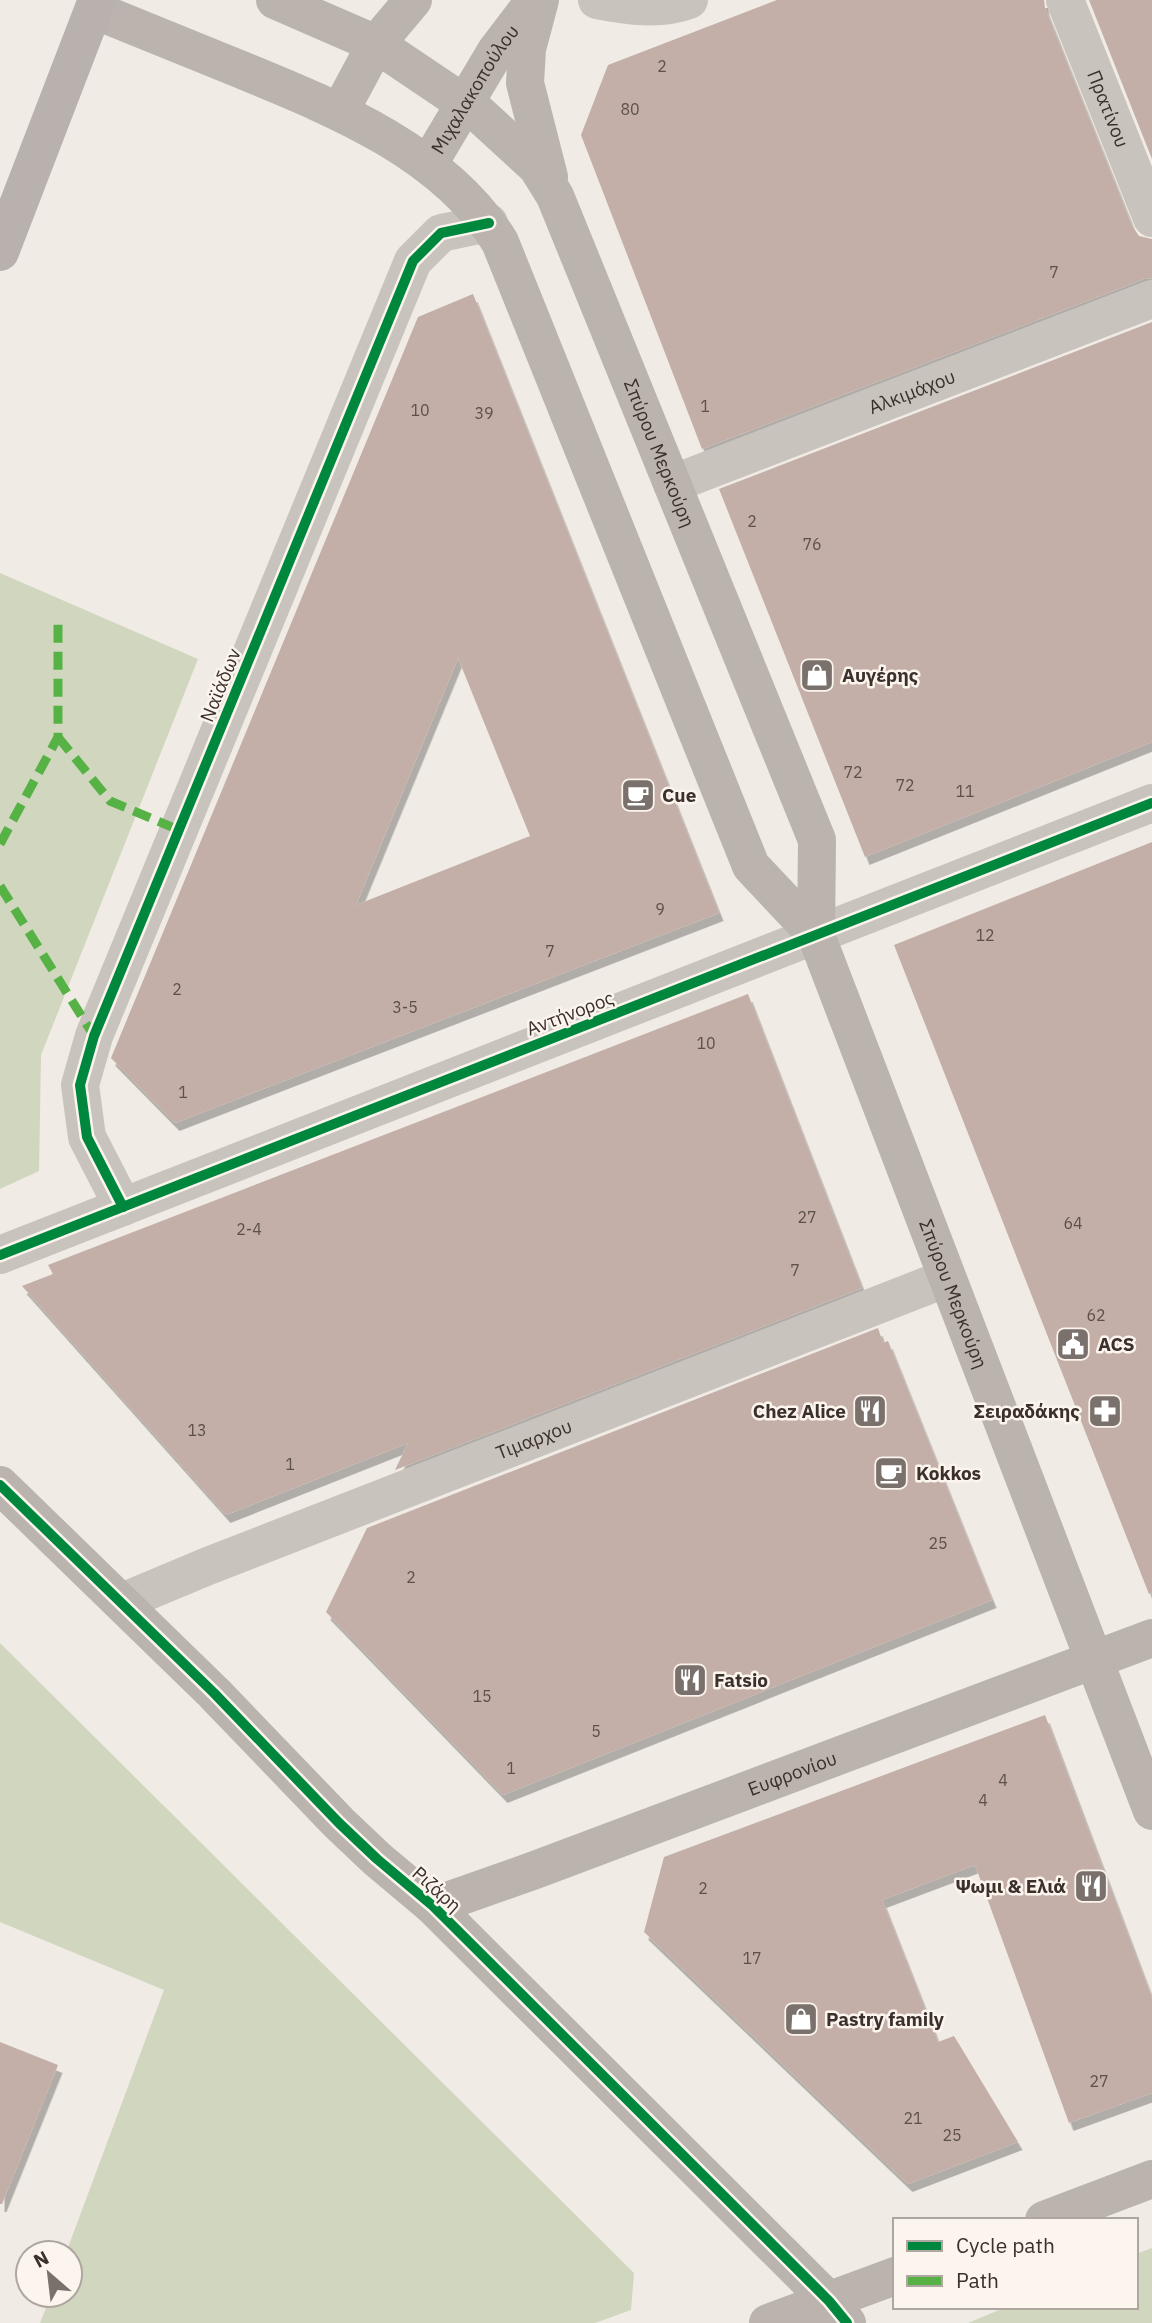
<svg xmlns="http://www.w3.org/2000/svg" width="1152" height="2323" font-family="'IBM Plex Sans',sans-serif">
	<defs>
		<filter id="shadow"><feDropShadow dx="4.5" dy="8" stdDeviation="0" flood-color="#0004"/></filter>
	</defs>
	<rect width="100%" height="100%" fill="#f0ebe5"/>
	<!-- green -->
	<g fill="#d1d6bf">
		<polygon points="0,573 198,659 41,1055 39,1171 0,1189"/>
		<polygon points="0,1643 634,2273 631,2310 595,2323 40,2323 51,2295 70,2295 70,2253 66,2253 164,1990 0,1922"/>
		<polygon points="1152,2248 1152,2323 968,2323 1006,2307 1136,2307 1136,2254"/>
	</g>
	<!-- building -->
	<g fill="#c3afa7" fill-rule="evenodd" filter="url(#shadow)">
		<polygon points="777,0 1044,0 1045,8 1132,226 1139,236 1152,239 1152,278 1144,279 702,449 581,135 608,65"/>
		<polygon points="1089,0 1152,0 1152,159"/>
		<path d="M473,294l246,619 -544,210 -64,-65 307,-741zM458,658l72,178 -174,69z"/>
		<polygon points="1152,322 1152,742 865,857 719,489"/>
		<polygon points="1152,842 1152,1593 1149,1594 894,945"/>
		<polygon points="748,994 862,1288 395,1470 408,1443 226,1515 22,1286 53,1274 48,1265"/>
		<polygon points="878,1328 883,1343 888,1341 992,1600 503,1795 326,1612 367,1528"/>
		<polygon points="1045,1715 1152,1999 1152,2093 1069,2123 975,1865 882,1900 938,2042 954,2036 1018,2142 908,2184 644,1932 664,1857"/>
		<polygon points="0,2042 58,2065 2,2204 0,2204"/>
	</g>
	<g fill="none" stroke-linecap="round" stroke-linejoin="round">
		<!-- street -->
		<g stroke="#c9c3be" stroke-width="38">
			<path d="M597,0c31,6 63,11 92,0"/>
			<path id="s1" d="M1065,0l87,218"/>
			<path id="s2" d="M672,484l480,-185"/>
			<polyline points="123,1207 87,1137 80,1085 94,1036 413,261 441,233 489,223"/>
			<polyline points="0,1255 1152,803"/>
			<path id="s3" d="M122,1602l86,-36 739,-288"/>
		</g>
		<!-- secondary -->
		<g stroke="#bab3ae" stroke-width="38">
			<path id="s4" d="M275,0l101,44 101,68 60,55 18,29 262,644 -1,95 336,876"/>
			<polyline points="540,0 527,49 525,83 549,177"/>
			<path d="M94,10c48,19 95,39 143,58 95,39 207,83 263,174l251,624 65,69"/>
			<polyline points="340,111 376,44 413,0"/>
			<path id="s5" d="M428,165l68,-114 35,-46"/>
			<polyline points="0,1485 214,1693 339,1823 377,1859 433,1906 829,2301 847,2323"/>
			<path id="s6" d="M433,1906l102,-36 617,-232"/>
			<polyline points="1044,2220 1152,2179"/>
			<polyline points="768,2323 895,2276"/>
		</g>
		<!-- primary -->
		<polyline stroke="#b8b1ad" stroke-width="38" points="0,252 97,0"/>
		<!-- quiet -->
		<g stroke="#57b246" stroke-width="9" stroke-dasharray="18 9" stroke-linecap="butt">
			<polyline points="58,737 110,801 179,830"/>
			<polyline points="0,844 58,737 58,618"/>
			<polyline points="0,886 94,1036"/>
		</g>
		<!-- cycleway casing -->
		<g stroke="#fbf5ee" stroke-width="15">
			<g id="cycleway">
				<polyline points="123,1207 87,1137 80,1085 94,1036 413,261 441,233 489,223"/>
				<polyline points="0,1255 1152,803"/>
				<polyline points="0,1485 214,1693 339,1823 377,1859 433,1906 829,2301 847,2323"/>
			</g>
		</g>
		<!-- cycleway -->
		<use href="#cycleway" stroke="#00873e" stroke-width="10"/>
	</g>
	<!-- icons -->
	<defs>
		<g id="shop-square" transform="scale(1.75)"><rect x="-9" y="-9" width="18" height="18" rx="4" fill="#7a716c" stroke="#fbf5ee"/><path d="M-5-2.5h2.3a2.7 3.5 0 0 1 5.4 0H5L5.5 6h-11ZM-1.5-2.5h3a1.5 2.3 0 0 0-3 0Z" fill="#fff"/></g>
		<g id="cafe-square" transform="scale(1.75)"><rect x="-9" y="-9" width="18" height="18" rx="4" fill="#7a716c" stroke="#fbf5ee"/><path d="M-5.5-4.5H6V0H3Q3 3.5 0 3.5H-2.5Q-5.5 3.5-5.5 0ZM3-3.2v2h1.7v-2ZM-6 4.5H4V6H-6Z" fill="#fff"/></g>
		<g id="civic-square" transform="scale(1.75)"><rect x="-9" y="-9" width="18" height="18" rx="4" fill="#7a716c" stroke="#fbf5ee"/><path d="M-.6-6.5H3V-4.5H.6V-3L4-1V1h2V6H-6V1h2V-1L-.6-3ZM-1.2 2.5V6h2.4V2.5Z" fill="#fff"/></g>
		<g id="restaurant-square" transform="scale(1.75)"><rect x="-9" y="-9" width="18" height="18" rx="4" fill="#7a716c" stroke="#fbf5ee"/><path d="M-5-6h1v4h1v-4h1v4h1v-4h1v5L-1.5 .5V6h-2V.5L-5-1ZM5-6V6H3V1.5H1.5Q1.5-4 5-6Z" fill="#fff"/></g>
		<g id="pharmacy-square" transform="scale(1.75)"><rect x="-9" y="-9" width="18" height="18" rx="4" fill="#7a716c" stroke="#fbf5ee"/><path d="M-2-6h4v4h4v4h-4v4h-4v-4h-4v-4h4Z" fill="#fff"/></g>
	</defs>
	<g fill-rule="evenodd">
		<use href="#shop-square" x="817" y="675"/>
		<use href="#cafe-square" x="638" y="795"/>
		<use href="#civic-square" x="1073" y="1344"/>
		<use href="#restaurant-square" x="870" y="1411"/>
		<use href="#pharmacy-square" x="1105" y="1411"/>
		<use href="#cafe-square" x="891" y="1473"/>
		<use href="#restaurant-square" x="690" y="1680"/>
		<use href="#restaurant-square" x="1091" y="1886"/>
		<use href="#shop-square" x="801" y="2019"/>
	</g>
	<g text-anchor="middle" stroke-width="5" stroke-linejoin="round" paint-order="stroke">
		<!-- number labels -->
		<g font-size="16" fill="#5d504a">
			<text x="662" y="72">2</text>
			<text x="630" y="115">80</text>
			<text x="1054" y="278">7</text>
			<text x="705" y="412">1</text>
			<text x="420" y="416">10</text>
			<text x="484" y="419">39</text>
			<text x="752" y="527">2</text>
			<text x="812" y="550">76</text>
			<text x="853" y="778">72</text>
			<text x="905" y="791">72</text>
			<text x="965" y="797">11</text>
			<text x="660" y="915">9</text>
			<text x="985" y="941">12</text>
			<text x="550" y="957">7</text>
			<text x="177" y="995">2</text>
			<text x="405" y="1013">3-5</text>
			<text x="706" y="1049">10</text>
			<text x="183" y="1098">1</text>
			<text x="807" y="1223">27</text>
			<text x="1073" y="1229">64</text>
			<text x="249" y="1235">2-4</text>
			<text x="795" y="1276">7</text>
			<text x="1096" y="1321">62</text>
			<text x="197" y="1436">13</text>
			<text x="290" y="1470">1</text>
			<text x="938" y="1549">25</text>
			<text x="411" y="1583">2</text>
			<text x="482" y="1702">15</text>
			<text x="596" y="1737">5</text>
			<text x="511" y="1774">1</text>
			<text x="1003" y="1786">4</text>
			<text x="983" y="1806">4</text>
			<text x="703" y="1894">2</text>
			<text x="752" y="1964">17</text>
			<text x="1099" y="2087">27</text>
			<text x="913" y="2124">21</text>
			<text x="952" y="2141">25</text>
		</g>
		<!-- street labels -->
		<g font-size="19" fill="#3b302b" stroke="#fbf5ee">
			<text dy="7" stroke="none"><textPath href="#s5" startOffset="89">Μιχαλακοπούλου</textPath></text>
			<text dy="7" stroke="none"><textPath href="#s1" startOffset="117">Πρατίνου</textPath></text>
			<text dy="7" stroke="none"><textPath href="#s2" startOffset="257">Αλκιμάχου</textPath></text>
			<text dy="7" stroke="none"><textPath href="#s4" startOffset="625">Σπύρου Μερκούρη</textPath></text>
			<text transform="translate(220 685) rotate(-68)" y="7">Ναϊάδων</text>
			<text transform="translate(570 1013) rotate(-21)" y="7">Αντήνορος</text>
			<text dy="7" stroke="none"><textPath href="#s4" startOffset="1522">Σπύρου Μερκούρη</textPath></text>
			<text dy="7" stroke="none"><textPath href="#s3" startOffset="443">Τιμαρχου</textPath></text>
			<text dy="7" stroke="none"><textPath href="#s6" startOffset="383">Ευφρονίου</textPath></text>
			<text transform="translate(437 1889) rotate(42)" y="7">Ριζάρη</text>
		</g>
		<!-- poi labels -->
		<g font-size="19" font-weight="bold" fill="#3b302b" stroke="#fbf5ee" text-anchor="start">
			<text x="842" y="682">Αυγέρης</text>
			<text x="662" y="802">Cue</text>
			<text x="1098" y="1351">ACS</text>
			<text x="846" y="1418" text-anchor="end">Chez Alice</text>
			<text x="1080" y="1418" text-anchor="end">Σειραδάκης</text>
			<text x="916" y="1480">Kokkos</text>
			<text x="714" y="1687">Fatsio</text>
			<text x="1066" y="1893" text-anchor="end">Ψωμι &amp; Ελιά</text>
			<text x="826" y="2026">Pastry family</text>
		</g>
	</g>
	<!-- legend -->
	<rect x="893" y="2218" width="245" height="91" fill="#fbf5ee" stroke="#aea6a0" stroke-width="2"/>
	<rect x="907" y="2241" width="35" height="10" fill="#00873e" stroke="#aea6a0" stroke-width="2"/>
	<text x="956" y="2253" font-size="21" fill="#3b302b">Cycle path</text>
	<rect x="907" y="2276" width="35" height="10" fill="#57b246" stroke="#aea6a0" stroke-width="2"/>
	<text x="956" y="2288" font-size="21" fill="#3b302b">Path</text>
	<!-- north arrow -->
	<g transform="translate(49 2274) rotate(332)"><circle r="33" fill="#fbf5ee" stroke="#aea6a0" stroke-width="2"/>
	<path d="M0-5L12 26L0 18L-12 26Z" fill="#7a716c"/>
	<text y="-10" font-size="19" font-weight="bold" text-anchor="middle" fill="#3b302b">N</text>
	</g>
</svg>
